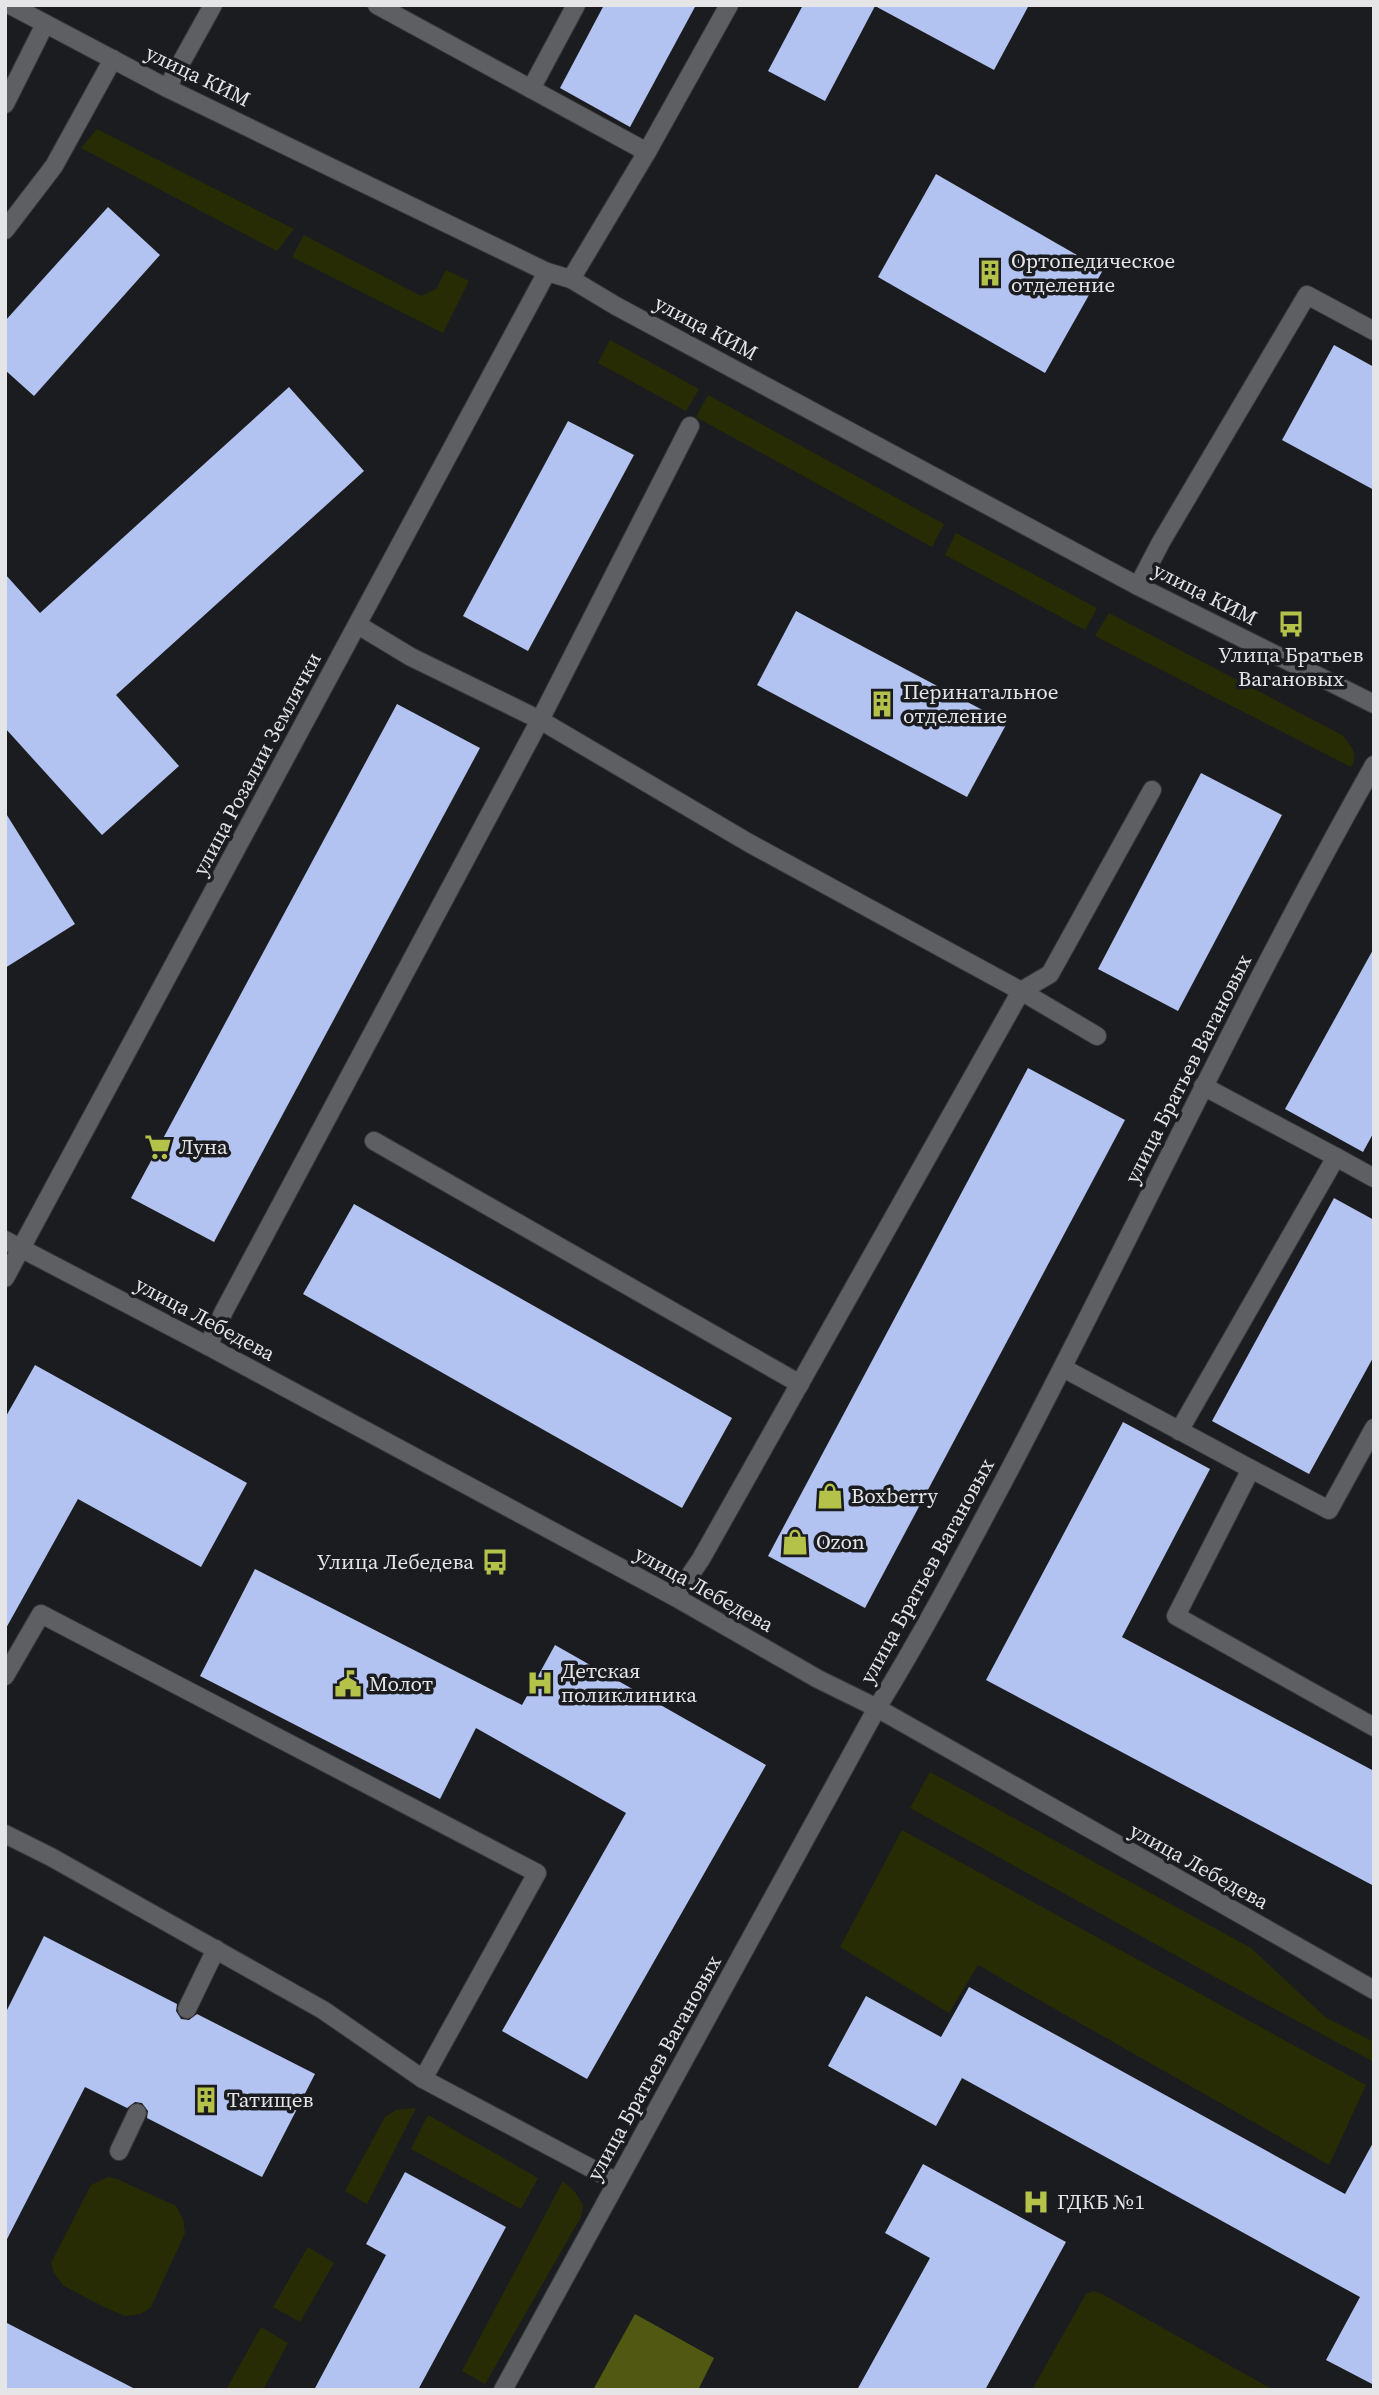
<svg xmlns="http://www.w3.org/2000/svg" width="1379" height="2395" font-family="'Source Serif 4',serif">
	<rect width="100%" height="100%" fill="#1b1c1f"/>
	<!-- green -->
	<g fill="#282c05">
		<polygon points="97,129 294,229 277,251 81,148"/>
		<polygon points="304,235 421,296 436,289 446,270 469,281 443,333 292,257"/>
		<polygon points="610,340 699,389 686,411 598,363"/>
		<polygon points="708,395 944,524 932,547 696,417"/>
		<polygon points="956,533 1097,608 1085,630 945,555"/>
		<path d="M1109,613l233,122c9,11 17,18 9,32l-256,-131z"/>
		<polygon points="930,1772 1251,1948 1325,2017 1374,2042 1374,2062 1215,1977 910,1808"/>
		<polygon points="902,1830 1366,2085 1329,2165 978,1965 949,2013 840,1947"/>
		<polygon points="416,2108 367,2204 345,2191 385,2117 396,2110"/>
		<polygon points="428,2115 538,2178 521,2209 411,2149"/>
		<polygon points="108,2177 117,2179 176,2206 183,2219 185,2233 151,2307 141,2314 125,2316 104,2307 64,2286 54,2273 51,2263 91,2185"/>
		<polygon points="563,2181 575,2192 583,2205 581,2217 485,2384 462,2371"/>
		<polygon points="308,2247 334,2263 300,2322 273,2307"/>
		<polygon points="1094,2291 1102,2294 1274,2390 1032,2390 1086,2294"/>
		<polygon points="261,2327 288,2343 263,2390 226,2390"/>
	</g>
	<!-- forest -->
	<polygon fill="#515811" points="635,2314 714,2358 698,2390 593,2390"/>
	<!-- building -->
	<g fill="#b3c3f1">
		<polygon points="604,5 696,5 630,127 560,88"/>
		<polygon points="803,5 1029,5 994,70 875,6 825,101 768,71"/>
		<polygon points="936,174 1103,270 1045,373 878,277"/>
		<polygon points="108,207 160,255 34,396 5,370 5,321"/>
		<polygon points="1334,345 1374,367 1374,490 1282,440"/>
		<polygon points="289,387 364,471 116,695 179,766 102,835 5,728 5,574 40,613"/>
		<polygon points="568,421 634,455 528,651 463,616"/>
		<polygon points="796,611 1007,723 967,797 757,685"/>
		<polygon points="397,704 480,748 214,1242 131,1198"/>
		<polygon points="1201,773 1282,815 1178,1011 1098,969"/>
		<polygon points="5,812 75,924 5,968"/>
		<polygon points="1374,948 1374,1132 1363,1152 1285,1109"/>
		<polygon points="1028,1068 1125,1120 865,1608 768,1556"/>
		<polygon points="1334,1198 1374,1220 1374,1356 1309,1474 1212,1421"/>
		<polygon points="354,1204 732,1418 682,1508 303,1294"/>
		<polygon points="35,1365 247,1483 201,1567 78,1499 5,1630 5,1418"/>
		<polygon points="1123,1422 1210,1469 1122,1637 1374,1771 1374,1886 986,1680"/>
		<polygon points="255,1569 522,1705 555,1645 766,1765 587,2079 502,2031 626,1813 476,1728 440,1799 200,1676"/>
		<polygon points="44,1936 177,2004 176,2011 181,2019 189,2020 197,2014 315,2074 262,2177 147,2118 148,2111 142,2103 135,2102 127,2108 85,2087 5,2243 5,2014"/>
		<polygon points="969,1987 1345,2194 1374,2141 1374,2385 1326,2360 1360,2297 962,2078 936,2126 828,2066 866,1996 941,2037"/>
		<polygon points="923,2164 1066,2242 985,2390 857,2390 930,2258 885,2233"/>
		<polygon points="405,2172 506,2227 418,2390 314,2390 386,2255 366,2244"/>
		<polygon points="5,2322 137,2390 5,2390"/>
	</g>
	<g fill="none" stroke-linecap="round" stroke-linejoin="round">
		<!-- service casing -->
		<g stroke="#37383a" stroke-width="20">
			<g id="service">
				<polyline points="377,5 647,152"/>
				<polyline points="167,88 213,5"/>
				<polyline points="531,89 576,5"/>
				<polyline points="5,104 45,24"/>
				<polyline points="5,230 54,166 113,59"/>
				<polyline points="1138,586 1161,542 1307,295 1374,331"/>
				<polyline points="358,625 411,657 540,720 749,843 1021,991 1097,1036"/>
				<polyline points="374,1141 800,1384"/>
				<polyline points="1336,1157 1374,1178"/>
				<polyline points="208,1346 224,1311 540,720 690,426"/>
				<polyline points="1063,1368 1251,1469 1176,1616 1374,1727"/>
				<polyline points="1179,1431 1336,1157 1203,1086"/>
				<polyline points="1251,1469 1329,1510 1374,1428"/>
				<polyline points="675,1597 701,1559 1021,991 1050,974 1152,790"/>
				<polyline points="5,1676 41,1614 537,1873 423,2079"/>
				<polyline points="5,1834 51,1857 323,2010 423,2079 617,2182"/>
				<polyline points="187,2009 216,1949"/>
				<polyline points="119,2151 137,2113"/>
			</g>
		</g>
		<!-- minor casing -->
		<g stroke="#37383a" stroke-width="20">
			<g id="minor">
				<polyline points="571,279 647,152 729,5"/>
				<polyline points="5,1278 547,272"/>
				<path d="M503,2390l374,-682c45,-73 85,-149 125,-224 126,-238 239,-484 372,-719"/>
			</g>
		</g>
		<!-- tertiary casing -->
		<g stroke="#37383a" stroke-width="20">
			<g id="tertiary">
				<polyline points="10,5 167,88 547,272 571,279 616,306 1138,586 1374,704"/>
				<polyline points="5,1240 208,1346 675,1597 818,1679 877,1708 1374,1990"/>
			</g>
		</g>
		<!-- service -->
		<use href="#service" stroke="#5e5f63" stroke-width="18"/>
		<!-- minor -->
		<use href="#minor" stroke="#5e5f63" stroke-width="18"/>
		<!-- tertiary -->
		<use href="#tertiary" stroke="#5e5f63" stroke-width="18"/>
	</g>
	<!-- icons -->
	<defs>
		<g id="building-bare" transform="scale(2.1)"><path d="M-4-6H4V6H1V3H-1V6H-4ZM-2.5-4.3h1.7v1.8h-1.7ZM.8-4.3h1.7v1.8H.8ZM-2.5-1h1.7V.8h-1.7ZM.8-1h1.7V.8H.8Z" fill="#b5c249" stroke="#1b1c1f" stroke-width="2.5" paint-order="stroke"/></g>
		<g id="bus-bare" transform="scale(2.1)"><path d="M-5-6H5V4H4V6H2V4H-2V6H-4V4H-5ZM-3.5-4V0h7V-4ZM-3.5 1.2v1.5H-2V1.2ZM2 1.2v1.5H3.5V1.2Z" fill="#b5c249" stroke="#1b1c1f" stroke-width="2.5" paint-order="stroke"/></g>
		<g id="supermarket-bare" transform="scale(2.1)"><path d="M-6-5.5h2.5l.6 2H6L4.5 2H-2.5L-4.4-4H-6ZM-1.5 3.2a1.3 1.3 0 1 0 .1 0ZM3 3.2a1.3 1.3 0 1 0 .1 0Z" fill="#b5c249" stroke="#1b1c1f" stroke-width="2.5" paint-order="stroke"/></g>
		<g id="shop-bare" transform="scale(2.1)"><path d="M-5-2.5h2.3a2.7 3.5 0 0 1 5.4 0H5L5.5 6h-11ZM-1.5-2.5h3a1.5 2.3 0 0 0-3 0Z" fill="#b5c249" stroke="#1b1c1f" stroke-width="2.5" paint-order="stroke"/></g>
		<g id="hospital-bare" transform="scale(2.1)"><path d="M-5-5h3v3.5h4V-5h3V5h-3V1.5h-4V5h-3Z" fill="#b5c249" stroke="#1b1c1f" stroke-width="2.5" paint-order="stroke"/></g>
		<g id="civic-bare" transform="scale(2.1)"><path d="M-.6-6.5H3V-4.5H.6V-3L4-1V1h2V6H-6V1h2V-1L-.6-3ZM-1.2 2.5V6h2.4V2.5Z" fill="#b5c249" stroke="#1b1c1f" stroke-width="2.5" paint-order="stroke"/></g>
	</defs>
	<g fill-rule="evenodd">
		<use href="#building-bare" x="990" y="273"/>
		<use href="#bus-bare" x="1291" y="624"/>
		<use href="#building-bare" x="882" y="704"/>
		<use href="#supermarket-bare" x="158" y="1147"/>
		<use href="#shop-bare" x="830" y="1496"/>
		<use href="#shop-bare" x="795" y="1542"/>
		<use href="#bus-bare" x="495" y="1562"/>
		<use href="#hospital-bare" x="540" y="1683"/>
		<use href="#civic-bare" x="348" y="1684"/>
		<use href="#building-bare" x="206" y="2100"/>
		<use href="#hospital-bare" x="1036" y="2202"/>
	</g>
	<g text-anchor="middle" stroke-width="7" stroke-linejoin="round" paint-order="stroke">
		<!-- street labels -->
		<g font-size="21" fill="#e5e5e7" stroke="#1b1c1f">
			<text transform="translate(198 76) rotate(26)" y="7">улица КИМ</text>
			<text transform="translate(706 328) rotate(28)" y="7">улица КИМ</text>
			<text transform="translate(1205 594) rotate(27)" y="7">улица КИМ</text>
			<text transform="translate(257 764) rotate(-62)" y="7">улица Розалии Землячки</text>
			<text transform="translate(1188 1069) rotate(-63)" y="7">улица Братьев Вагановых</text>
			<text transform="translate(205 1319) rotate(28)" y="7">улица Лебедева</text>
			<text transform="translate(927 1571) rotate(-61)" y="7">улица Братьев Вагановых</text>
			<text transform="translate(704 1589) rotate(29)" y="7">улица Лебедева</text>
			<text transform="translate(1199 1866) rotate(29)" y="7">улица Лебедева</text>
			<text transform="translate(654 2068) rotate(-61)" y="7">улица Братьев Вагановых</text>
		</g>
		<!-- poi labels -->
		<g font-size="21" fill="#e5e5e7" stroke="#1b1c1f" text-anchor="start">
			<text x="1011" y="268">Ортопедическое<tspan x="1011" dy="24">отделение</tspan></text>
			<text x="1291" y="662" text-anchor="middle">Улица Братьев<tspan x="1291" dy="24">Вагановых</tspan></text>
			<text x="903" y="699">Перинатальное<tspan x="903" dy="24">отделение</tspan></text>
			<text x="179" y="1154">Луна</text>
			<text x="851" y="1503">Boxberry</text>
			<text x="816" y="1549">Ozon</text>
			<text x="474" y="1569" text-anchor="end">Улица Лебедева</text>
			<text x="561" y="1678">Детская<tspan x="561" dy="24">поликлиника</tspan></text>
			<text x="369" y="1691">Молот</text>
			<text x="227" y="2107">Татищев</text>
			<text x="1057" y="2209">ГДКБ №1</text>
		</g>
	</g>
	<!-- border -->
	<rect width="1379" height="2395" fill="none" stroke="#e5e5e7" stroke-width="14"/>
</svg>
